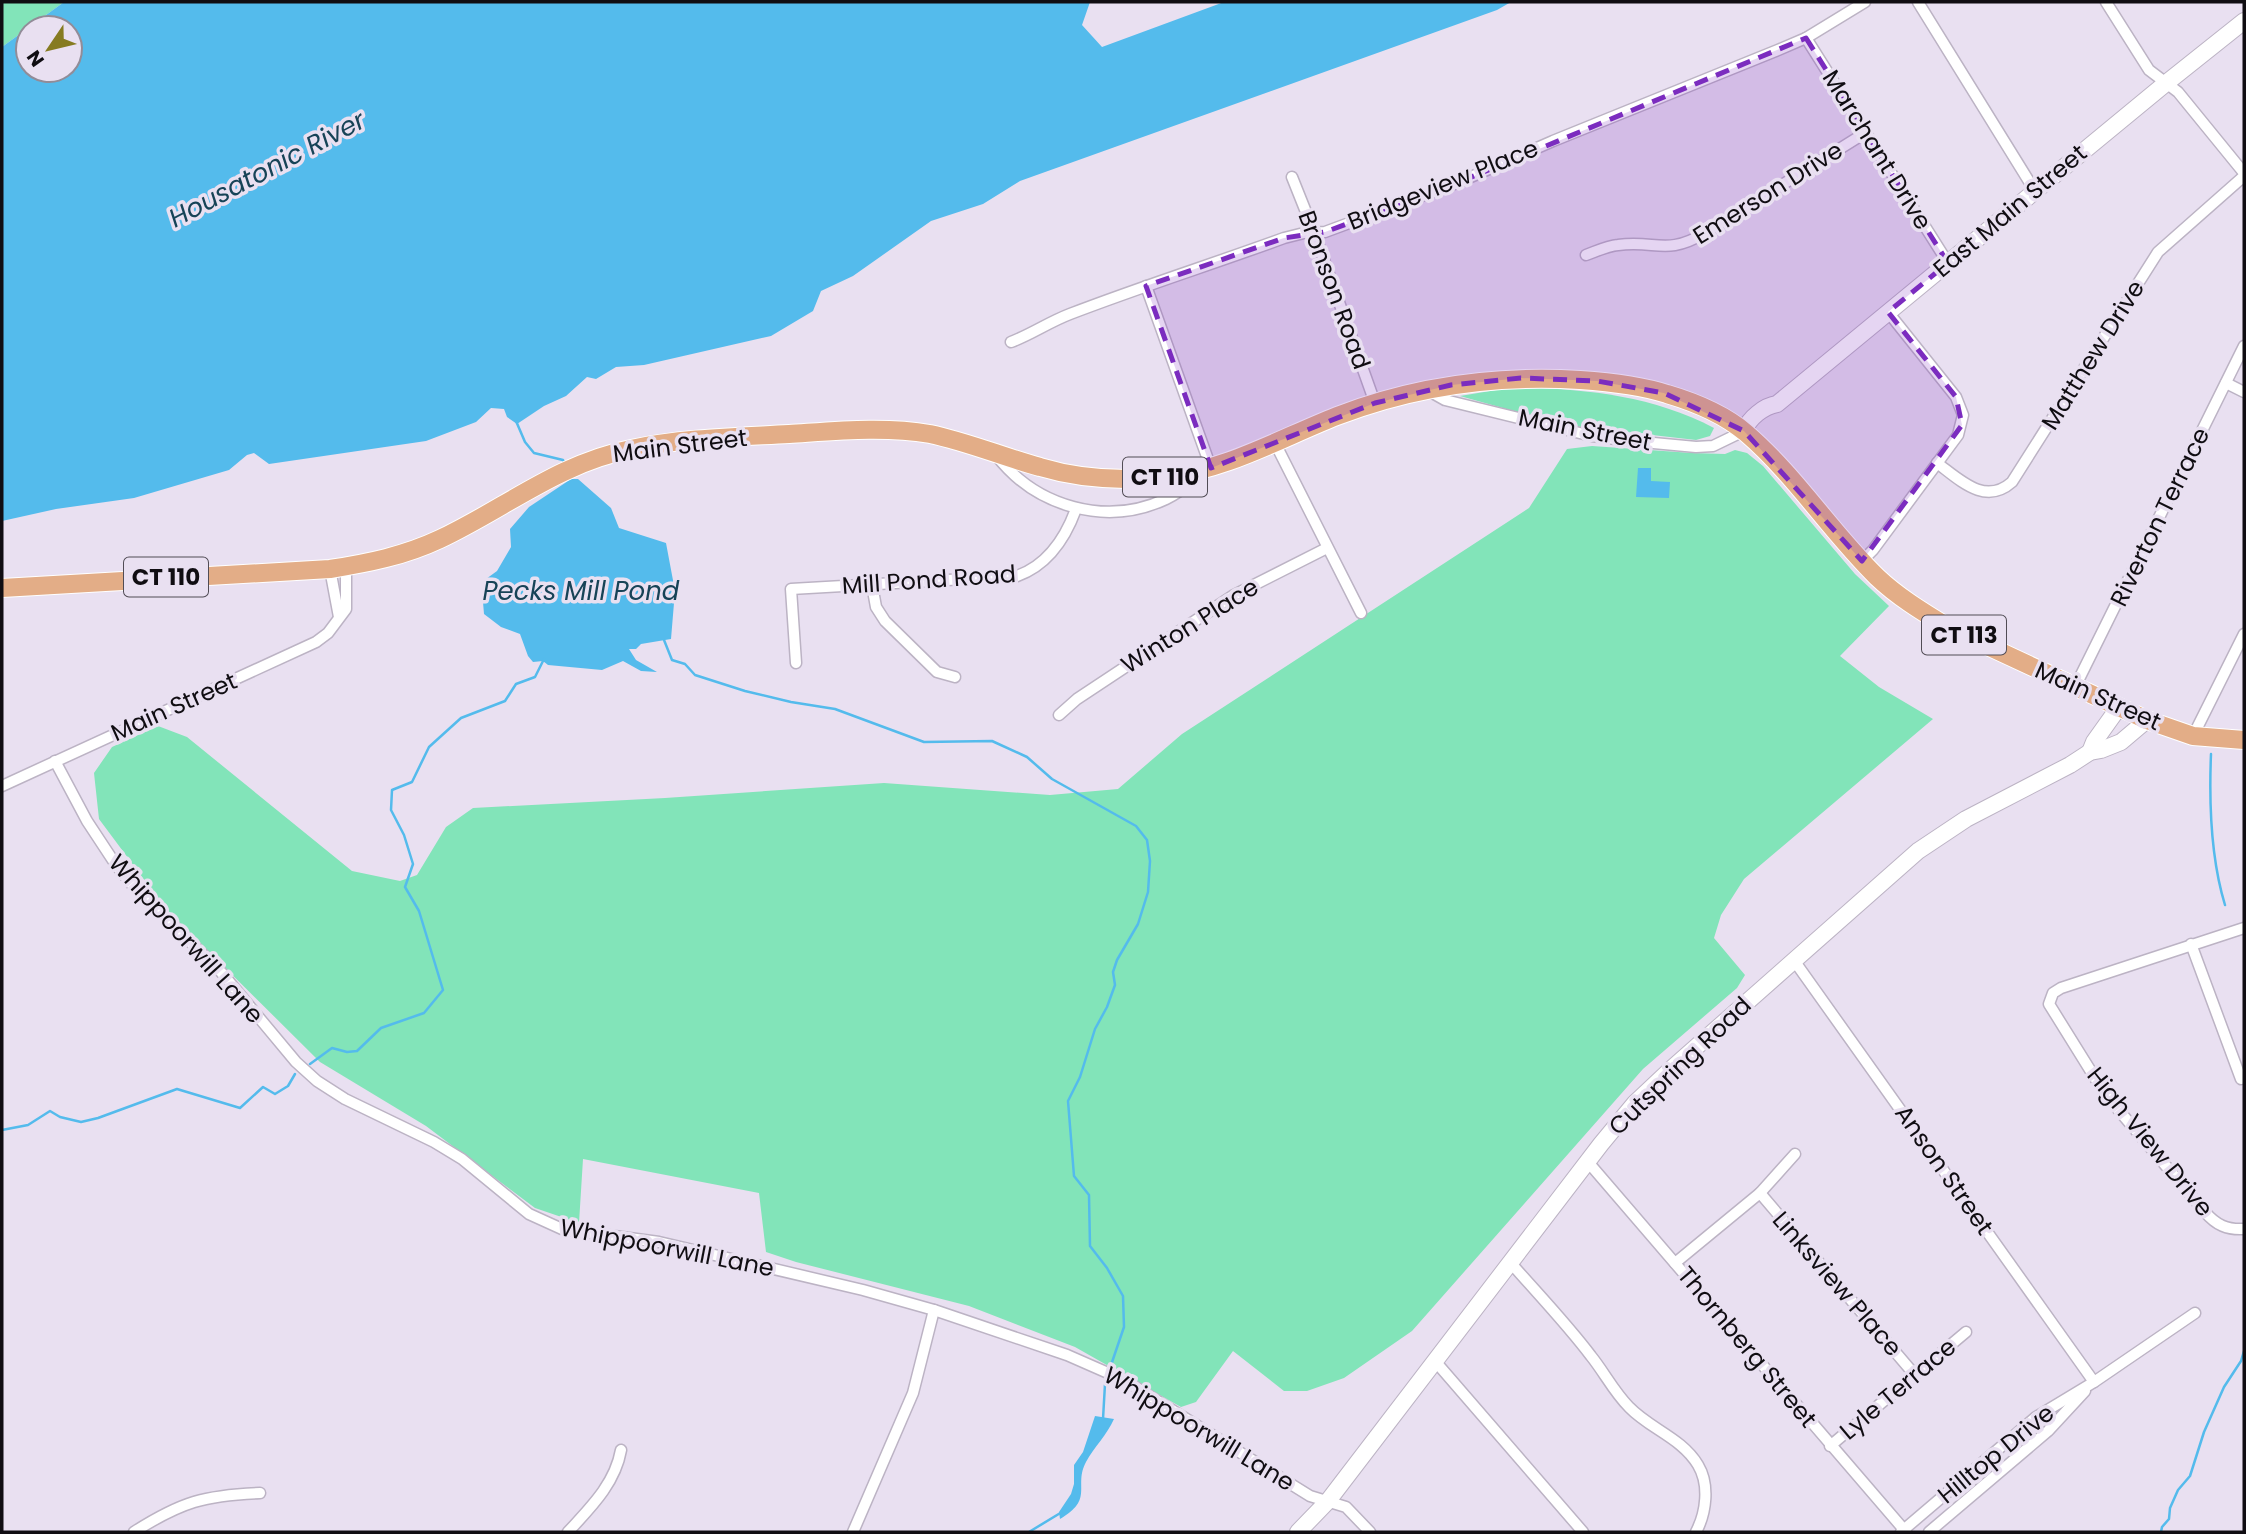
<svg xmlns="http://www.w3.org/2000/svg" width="2246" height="1534" font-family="Poppins,sans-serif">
	<rect width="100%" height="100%" fill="#e9e0f1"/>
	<!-- green -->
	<g fill="#82e4b9">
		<polygon points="2,2 64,2 2,47"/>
		<path d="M1514,387c70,2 137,8 200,41l-4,8 -14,4 -132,-15 -104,-29z"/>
		<polygon points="1592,446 1692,453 1725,454 1735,450 1747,453 1763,466 1855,574 1889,606 1840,656 1879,687 1933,719 1744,879 1721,915 1714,938 1745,975 1737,988 1643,1069 1412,1331 1344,1378 1307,1391 1284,1391 1233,1351 1196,1402 1181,1407 1075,1347 969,1306 796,1262 766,1252 759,1193 583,1159 579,1223 535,1208 426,1126 320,1062 166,909 99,819 94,773 112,747 158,726 187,737 352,871 400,881 417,875 446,827 473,808 665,798 884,783 1050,795 1118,789 1182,734 1529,508 1567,449"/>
	</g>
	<!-- water -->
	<g fill="#54bbec" fill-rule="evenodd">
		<path d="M64,2h1026l-8,23 20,22 122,-45h287l-14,8 -477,171 -37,23 -52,17 -78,55 -32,15 -8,20 -42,25 -127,29 -28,2 -20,12 -9,-2 -21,19 -22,10 -27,18 -10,-7 -3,-8 -13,-1 -15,14 -50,19 -157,23 -15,-11 -7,2 -18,15 -95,28 -78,11 -54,12v-474zM28,28h42v42h-42z"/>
		<polygon points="1638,468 1651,468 1651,481 1670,482 1669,498 1636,497"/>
		<polygon points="571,479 578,479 611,508 619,528 666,543 675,591 671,639 641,644 636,649 629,649 636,660 657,672 641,671 623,661 602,670 548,665 543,661 533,662 528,656 520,634 501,627 484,614 482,590 486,579 497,571 511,547 510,529 529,507"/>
		<path d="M1095,1416l19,3c-7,16 -20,28 -28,43 -13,24 9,37 -26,57l-1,-7 12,-18 3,-10v-19l9,-13z"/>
	</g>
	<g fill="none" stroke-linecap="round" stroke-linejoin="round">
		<!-- stream -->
		<g stroke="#54bbec" stroke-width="2.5">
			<polyline points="516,421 525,442 534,453 563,460 565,464"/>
			<polyline points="664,640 672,660 685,664 695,675 745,691 791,702 835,709 924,742 992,741 1027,757 1052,779 1136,826 1147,840 1150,861 1148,892 1138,924 1117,960 1113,972 1115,985 1107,1007 1095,1029 1080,1077 1068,1101 1074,1176 1089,1195 1090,1246 1107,1268 1123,1296 1124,1327 1109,1371"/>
			<path d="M2211,754c-2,48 0,105 14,151"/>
			<polyline points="310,1064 332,1048 347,1052 357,1051 381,1028 424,1013 443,990 419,911 405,887 413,864 404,835 391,810 392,790 412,782 429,747 461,718 505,701 516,684 535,677 544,659"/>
			<polyline points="2,1130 28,1125 50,1111 60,1117 81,1122 98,1118 177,1089 240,1108 263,1087 275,1094 288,1086 295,1074"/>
			<polyline points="1103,1419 1105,1384 1107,1377"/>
			<polyline points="1029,1532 1062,1512"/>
			<polyline points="2161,1532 2162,1527 2169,1519 2170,1508 2178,1490 2190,1476 2204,1432 2224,1387 2241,1361 2244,1351"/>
		</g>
		<!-- street casing -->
		<g stroke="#bcb3c4" stroke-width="13">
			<g id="street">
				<polyline points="1918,2 2035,191"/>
				<polyline points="2106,2 2149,70 2178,92 2244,173"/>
				<polyline points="1806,38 1948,263"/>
				<polyline points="1292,177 1314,232 1375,403"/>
				<path d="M1586,255c11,-4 21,-9 32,-10 39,-5 48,11 87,-12l160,-100"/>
				<path d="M1011,342c21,-8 38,-20 59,-28 70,-27 143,-50 214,-76l20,-5 21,-1 132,-49 96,-42 225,-91 28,-12 59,-36"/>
				<polyline points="2226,383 2244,392"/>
				<polyline points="1429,391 1445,400 1592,436 1632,441 1696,447 1713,446 1744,431"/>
				<polyline points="1275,443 1361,613"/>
				<path d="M996,455c40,52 110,72 170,44 17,-8 30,-20 45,-31l-65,-182"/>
				<path d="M1937,463c23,17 48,43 75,19l146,-230 86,-76"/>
				<polyline points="1862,561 1873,550 1958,435 1963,415 1956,397 1888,312"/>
				<polyline points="330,569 339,617"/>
				<polyline points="872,585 876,607 885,621 937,672 955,677"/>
				<path d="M796,663l-5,-74 226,-13c31,-11 48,-37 59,-67"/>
				<polyline points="2075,687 2244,346"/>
				<polyline points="1059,715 1077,699 1234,595 1327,548"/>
				<polyline points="2193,736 2244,634"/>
				<polyline points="55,761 87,821 116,865 133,886 221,972 296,1062 317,1081 345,1099 434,1142 462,1159 529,1214 562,1229 659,1242 863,1290 934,1310 1067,1355 1124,1380 1310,1496 1346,1507 1370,1532"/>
				<polyline points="2,786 316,642 328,633 346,609 346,566"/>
				<path d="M2244,928l-183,60 -8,5 -4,11 56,90 100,118c11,13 22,18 39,17"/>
				<polyline points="2191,944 2241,1079"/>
				<polyline points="1793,959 2094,1382"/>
				<polyline points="1588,1162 1906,1532"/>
				<polyline points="1760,1193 1914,1374"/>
				<path d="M1510,1262c27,31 56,61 81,94 13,16 23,36 38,51 21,22 53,31 69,58 12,20 8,48 -2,67"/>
				<polyline points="1675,1263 1760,1193 1795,1154"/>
				<polyline points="1435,1361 1583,1532"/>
				<polyline points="1830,1446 1966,1332"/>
				<path d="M134,1532c47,-30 71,-37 126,-39"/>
				<path d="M568,1532c22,-24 47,-48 53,-82"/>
				<polyline points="853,1532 913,1393 934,1310"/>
				<polyline points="1901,1532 2036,1417 2094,1382 2195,1313"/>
				<polyline points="1929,1532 2048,1431 2085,1391"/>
			</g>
		</g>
		<!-- secondary casing -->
		<g stroke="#bcb3c4" stroke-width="18">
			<g id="secondary">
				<path d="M1744,431c5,-13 20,-25 33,-27l388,-320 79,-63"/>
				<polyline points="2090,752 2094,742 2119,707"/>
				<polyline points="1298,1532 1328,1501 1601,1144 1635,1103 1669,1071 1918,851 1966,819 2070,765 2090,752 2101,750 2121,742 2147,720"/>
			</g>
		</g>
		<!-- primary casing -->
		<g stroke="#fff" stroke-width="20">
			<path id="primary" d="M2,588l328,-19c38,-6 74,-13 110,-30 64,-30 119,-76 191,-90 52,-11 105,-12 158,-15 47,-3 95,-8 141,0 38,8 73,23 110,33 40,12 82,14 123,10 63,-7 116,-38 174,-61 78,-30 160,-41 243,-36 29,2 59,5 87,14 27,8 58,21 79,39 49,42 85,99 131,144 21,20 46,35 72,51l198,92 46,16 51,4"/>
		</g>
		<!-- street -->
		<use href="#street" stroke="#fff" stroke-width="10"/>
		<!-- secondary -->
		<use href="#secondary" stroke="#fff" stroke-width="16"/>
		<!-- primary -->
		<use href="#primary" stroke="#e3ad87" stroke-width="18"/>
	</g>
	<!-- marked area -->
	<path fill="#7b2cbf" fill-opacity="0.2" stroke="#7b2cbf" stroke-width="5" stroke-dasharray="14 9" stroke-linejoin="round" d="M1806,38l142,225 -60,49 68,85 6,28 -100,136 -118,-130 -80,-38 -67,-12 -76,-3 -70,7 -76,18 -164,65 -65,-182 138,-48 41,-6 132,-49z"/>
	<g text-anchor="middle" stroke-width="7" stroke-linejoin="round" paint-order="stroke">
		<!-- shield labels -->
		<g fill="#e9e0f1" stroke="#514c55" stroke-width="2">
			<rect x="1123" y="457.5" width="84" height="39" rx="5"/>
			<rect x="124" y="557.5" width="84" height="39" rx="5"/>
			<rect x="1922" y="615.5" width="84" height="39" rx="5"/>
		</g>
		<g font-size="23" font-weight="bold" fill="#100d12">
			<text x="1165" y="485">CT 110</text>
			<text x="166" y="585">CT 110</text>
			<text x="1964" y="643">CT 113</text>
		</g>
		<!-- street labels -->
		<g font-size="24" fill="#100d12" stroke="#e9e0f1">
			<text transform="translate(1877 150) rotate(58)" y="8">Marchant Drive</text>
			<text transform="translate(1443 185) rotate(-22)" y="8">Bridgeview Place</text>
			<text transform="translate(1768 193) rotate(-32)" y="8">Emerson Drive</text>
			<text transform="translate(2010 211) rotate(-40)" y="8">East Main Street</text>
			<text transform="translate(1334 290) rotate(70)" y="8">Bronson Road</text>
			<text transform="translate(2093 355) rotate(-58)" y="8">Matthew Drive</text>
			<text transform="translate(1585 430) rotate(11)" y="8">Main Street</text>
			<text transform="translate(680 446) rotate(-7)" y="8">Main Street</text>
			<text transform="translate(2160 517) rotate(-64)" y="8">Riverton Terrace</text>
			<text transform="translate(929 580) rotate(-4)" y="8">Mill Pond Road</text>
			<text transform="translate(1190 626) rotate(-32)" y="8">Winton Place</text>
			<text transform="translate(2098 696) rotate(24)" y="8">Main Street</text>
			<text transform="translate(174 707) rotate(-24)" y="8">Main Street</text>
			<text transform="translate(186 939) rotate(48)" y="8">Whippoorwill Lane</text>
			<text transform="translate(1680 1066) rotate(-44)" y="8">Cutspring Road</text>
			<text transform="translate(2150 1142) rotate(51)" y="8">High View Drive</text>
			<text transform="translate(1944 1170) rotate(55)" y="8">Anson Street</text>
			<text transform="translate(667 1248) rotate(11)" y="8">Whippoorwill Lane</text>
			<text transform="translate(1837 1284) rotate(49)" y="8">Linksview Place</text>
			<text transform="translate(1747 1347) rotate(50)" y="8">Thornberg Street</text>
			<text transform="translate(1898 1389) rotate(-40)" y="8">Lyle Terrace</text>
			<text transform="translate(1199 1429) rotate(31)" y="8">Whippoorwill Lane</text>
			<text transform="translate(1996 1454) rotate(-39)" y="8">Hilltop Drive</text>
		</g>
		<!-- water labels -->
		<g font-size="26" font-style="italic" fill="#174357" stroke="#e9e0f1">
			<text transform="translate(267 169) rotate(-28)" y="9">Housatonic River</text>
			<text x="581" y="600">Pecks Mill Pond</text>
		</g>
	</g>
	<!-- border -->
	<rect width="2246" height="1534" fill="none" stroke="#100d12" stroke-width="7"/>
	<!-- north arrow -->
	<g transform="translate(49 49) rotate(235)"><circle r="33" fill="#e9e0f1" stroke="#928c98" stroke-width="2"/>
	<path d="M0-5L12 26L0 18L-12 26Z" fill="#867b21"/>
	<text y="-10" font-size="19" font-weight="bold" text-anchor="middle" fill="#100d12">N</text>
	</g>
</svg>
